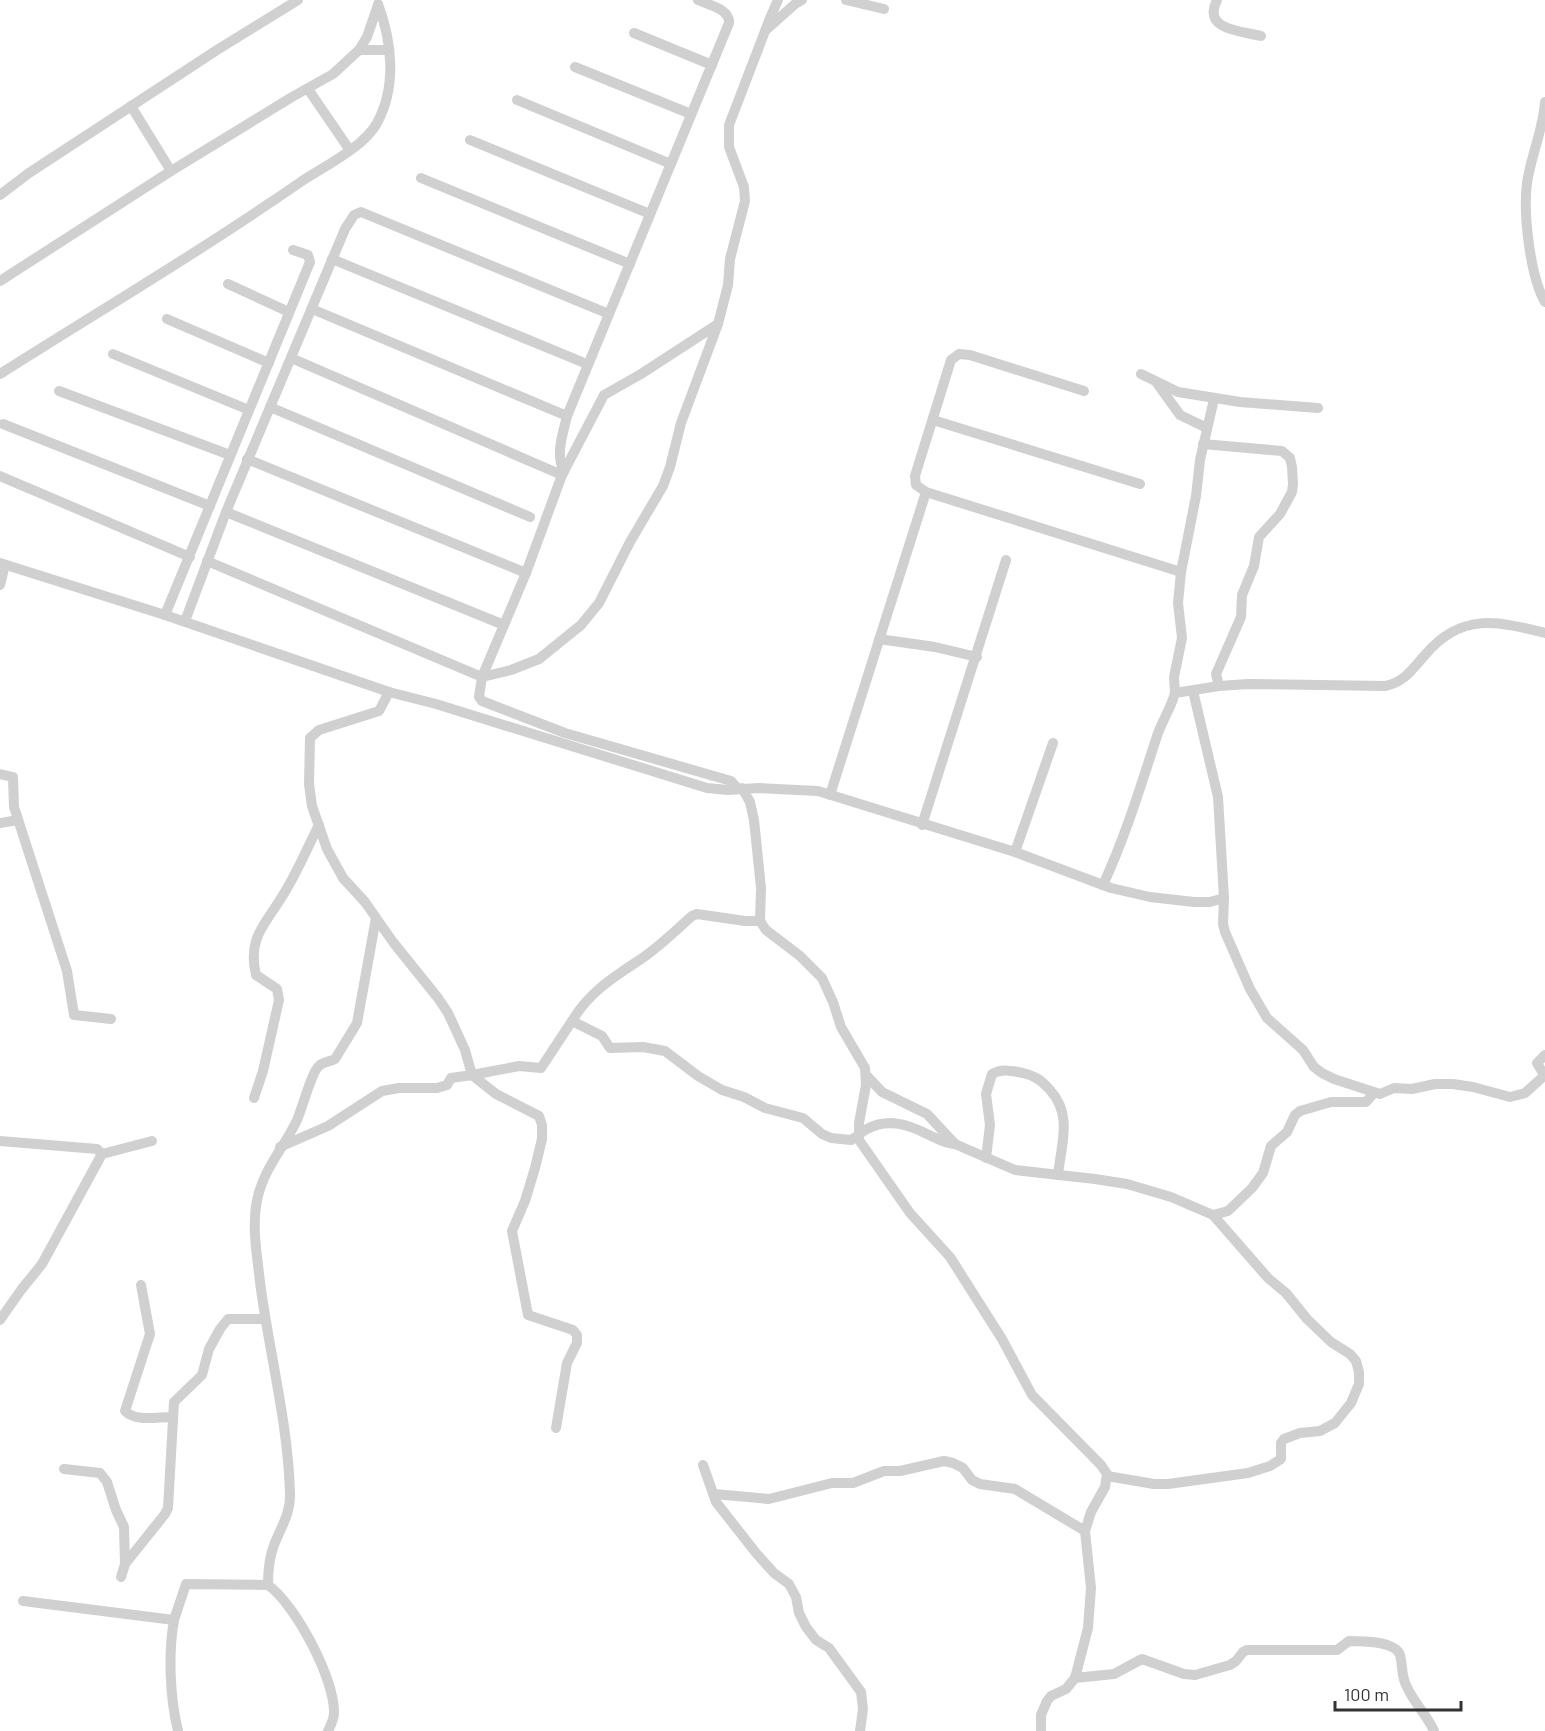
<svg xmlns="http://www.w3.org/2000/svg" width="1545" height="1731" font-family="Barlow,sans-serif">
	<rect width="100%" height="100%" fill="#fff"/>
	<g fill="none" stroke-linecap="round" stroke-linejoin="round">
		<!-- street -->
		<g stroke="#d0d0d0" stroke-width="10">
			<polyline points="846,0 884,9"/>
			<path d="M1217,0c-15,30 24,31 44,36"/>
			<polyline points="767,29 795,4 802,0"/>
			<polyline points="634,33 712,65"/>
			<polyline points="359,50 389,50"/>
			<polyline points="575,67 691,114"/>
			<polyline points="308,89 349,149"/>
			<polyline points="517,100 671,164"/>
			<path d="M1545,102c-2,28 -14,54 -18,81 -4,30 3,93 18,119"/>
			<polyline points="131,106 171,171"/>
			<polyline points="470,140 650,214"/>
			<polyline points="421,178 630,264"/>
			<polyline points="0,195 29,173 217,50 298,0"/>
			<polyline points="332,259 587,364"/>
			<polyline points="0,281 171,171 292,97 333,74 359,50 367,37 378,5"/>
			<polyline points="228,284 289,312"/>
			<polyline points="312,309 567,416"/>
			<polyline points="167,319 269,363"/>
			<polyline points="718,324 641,374 604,395 562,475 526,573 482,677 479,697 482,701 565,733 731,781 738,789"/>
			<polyline points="113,354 249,410"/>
			<polyline points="291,358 562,475"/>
			<path d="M0,374c101,-64 204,-125 302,-193 23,-15 62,-34 75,-58 20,-37 15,-81 1,-119"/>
			<polyline points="1141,374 1178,392 1240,402 1318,408"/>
			<polyline points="1157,383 1180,415 1207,428"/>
			<polyline points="59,391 230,455"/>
			<polyline points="1084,391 970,355 959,354 951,360 915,476 916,485 926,492 1181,572"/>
			<polyline points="270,407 530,517"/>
			<polyline points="933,420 1140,484"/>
			<polyline points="3,424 210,506"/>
			<polyline points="1203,444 1282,451 1290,458 1292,467 1293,484 1292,492 1280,514 1259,537 1254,566 1242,595 1241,617 1216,674 1219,686"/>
			<polyline points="247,459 526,573"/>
			<path d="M564,472c-9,-18 -1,-38 3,-56l162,-393c1,-14 -20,-18 -31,-23"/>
			<polyline points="0,476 190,557"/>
			<polyline points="226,512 504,625"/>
			<polyline points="207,561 482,677 511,670 539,659 581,625 599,603 630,542 663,486 670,467 681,423 718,324 728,285 730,259 745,201 744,187 729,147 729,125 770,18 778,0"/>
			<polyline points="0,563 165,615 389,692 436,704 707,788 728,790 759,788 818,791 1015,852 1111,888 1150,897 1194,902 1210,902 1224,898 1218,797 1193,691"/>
			<polyline points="0,585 5,565"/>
			<polyline points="165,615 310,262 308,255 293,250"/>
			<polyline points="185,621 226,512 345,229 354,215 361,212 609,314"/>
			<polyline points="879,639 935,647 977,657"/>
			<path d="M389,692l-10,19 -60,19 -9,8 -1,46 3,22 15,43 16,29 22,24 28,40 45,56 10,15 17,37 7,25 47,-9 22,2 31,-47 30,15 8,12 33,-1 22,4 33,25 24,14 22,7 21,11 38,10 19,16 9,4 20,2c6,-3 10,-8 16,-11 21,-11 40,-5 60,5 9,4 18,10 28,10"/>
			<polyline points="1175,693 1174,677 1182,638 1178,603 1181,572 1196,496 1200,460 1214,399"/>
			<polyline points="0,774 13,777 14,807 67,971 74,1015 111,1019"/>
			<polyline points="742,788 750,802 754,820 761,888 760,921 766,930 800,956 822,978 833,1002 841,1027 865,1068 866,1085 859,1123 859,1140 910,1213 950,1257 1002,1339 1032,1395 1101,1465 1107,1474 1105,1487 1091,1512 1085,1531 1091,1588 1088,1628 1075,1678 1066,1689 1051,1696 1047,1701 1041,1715 1041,1731"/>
			<polyline points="830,795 926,492"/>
			<polyline points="0,823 18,820"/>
			<polyline points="922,825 1006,560"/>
			<polyline points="1015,852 1053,743"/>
			<path d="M1103,885c23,-50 37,-97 54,-149 5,-15 14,-28 18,-43l44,-7 29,-2 137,2c20,-4 27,-17 40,-31 36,-43 72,-34 120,-22"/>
			<polyline points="1224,898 1223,924 1225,932 1250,989 1267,1018 1303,1050 1314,1067 1322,1073 1334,1079 1380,1094 1394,1088 1412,1089 1435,1084 1453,1084 1473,1087 1510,1097 1525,1093 1545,1075"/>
			<path d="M572,1021c17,-29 42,-44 69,-62 19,-13 34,-28 51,-43l5,-2 48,7h15"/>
			<polyline points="1544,1075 1537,1063 1545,1055"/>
			<polyline points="867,1076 882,1092 927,1114 955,1144 1015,1170 1095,1179 1127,1184 1171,1197 1213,1215 1268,1278 1286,1293 1307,1319 1331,1342 1350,1354 1356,1361 1359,1372 1359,1384 1351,1403 1335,1423 1320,1431 1300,1433 1284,1439 1281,1443 1281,1459 1270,1466 1248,1473 1168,1484 1154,1484 1107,1476"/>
			<path d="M254,1098l9,-27 16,-71 -2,-11 -21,-14c-9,-38 10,-51 27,-80 14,-22 24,-47 36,-70"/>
			<polyline points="0,1141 97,1149 102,1154"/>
			<polyline points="280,1147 328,1126 382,1091 399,1088 437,1088 447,1085 451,1078 472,1075 496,1094 539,1116 542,1125 542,1139 535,1168 525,1201 512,1231 528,1315 573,1330 577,1335 577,1343 567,1363 556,1428"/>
			<path d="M986,1158l4,-33 -4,-31 6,-20c10,-6 20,-3 31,-1 13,3 19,8 27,17 23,25 11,55 8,85"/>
			<polyline points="1213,1215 1228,1211 1252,1188 1263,1173 1271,1146 1287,1132 1295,1115 1300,1111 1331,1102 1366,1102 1374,1093"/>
			<path d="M141,1285l9,49 -25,77c11,11 32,6 47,6"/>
			<polyline points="0,1320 21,1290 42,1264 102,1154 152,1141"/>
			<polyline points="703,1465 716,1502 756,1553 774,1573 789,1584 796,1597 799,1613 806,1627 816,1640 829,1648 861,1692 863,1709 860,1731"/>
			<polyline points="64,1469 100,1473 107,1482 116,1510 124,1527 125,1564"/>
			<polyline points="714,1494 769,1499 832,1483 853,1483 884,1471 900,1471 944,1461 953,1463 963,1468 972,1480 980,1484 1015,1489 1085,1531"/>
			<polyline points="121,1577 125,1564 165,1514 168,1508 174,1402 202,1375 209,1349 220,1329 228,1319 264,1319"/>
			<path d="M23,1601l151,19c-6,34 -4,78 4,111"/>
			<polyline points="174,1620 186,1584 268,1585"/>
			<path d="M1075,1678l39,-4 28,-15 42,15 11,1 35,-10 6,-4 7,-9 4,-2h90l12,-9c13,0 46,0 51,14 3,11 1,22 7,32 7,16 20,28 27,44"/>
			<path d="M328,1731c3,-6 6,-12 6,-18 1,-34 -39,-109 -66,-128 0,-15 1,-27 6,-40 7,-18 17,-32 16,-52 -2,-71 -21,-141 -30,-211 -3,-28 -9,-58 -2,-86 7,-29 27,-50 39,-76 5,-11 15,-49 22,-54 5,-5 11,-4 16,-7l22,-36 19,-105"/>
		</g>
	</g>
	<!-- scale -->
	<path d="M1335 1701v9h126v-9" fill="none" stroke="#333333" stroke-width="3"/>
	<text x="1344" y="1701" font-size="18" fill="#333333" stroke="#ffffff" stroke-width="4.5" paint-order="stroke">100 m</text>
</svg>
